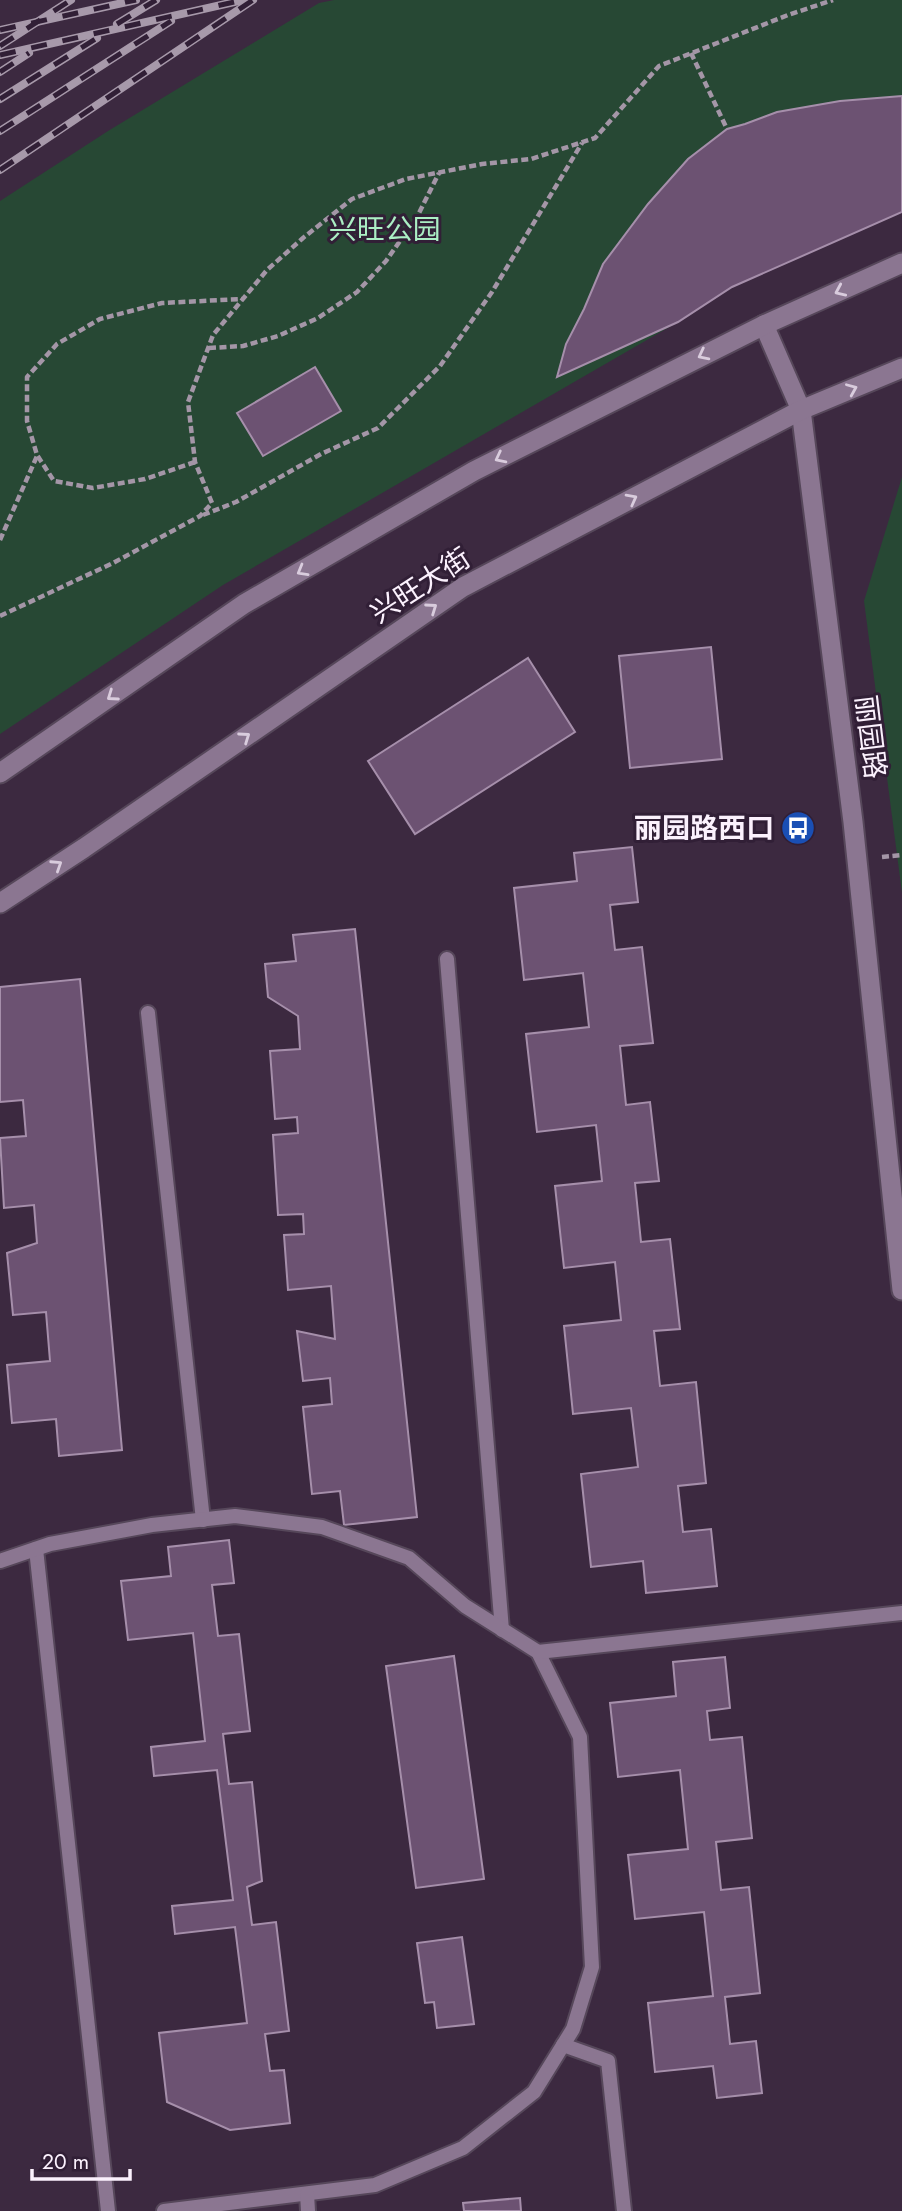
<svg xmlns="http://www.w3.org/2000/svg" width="902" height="2211" font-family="Jost,'Noto Sans SC',sans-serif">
	<rect width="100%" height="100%" fill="#3c2940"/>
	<!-- green -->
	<g fill="#274834">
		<polygon points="334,0 902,0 902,212 732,287 678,322 223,585 0,734 0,201 108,131 319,3"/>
		<polygon points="902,477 902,893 864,601"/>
	</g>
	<!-- building -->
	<g fill="#6c5272" stroke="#a68fab" stroke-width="2">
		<polygon points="902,96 902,212 732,287 678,322 557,377 566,344 584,309 603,264 648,204 688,159 727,129 745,124 777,112 840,101"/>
		<polygon points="315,367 341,411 263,456 237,413"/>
		<polygon points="711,647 722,759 630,768 619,656"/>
		<polygon points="528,658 575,732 415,834 368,761"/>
		<polygon points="632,847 638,902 610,905 615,950 642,947 653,1043 620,1046 626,1105 650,1102 659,1181 635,1183 641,1242 670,1239 680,1329 654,1331 660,1386 696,1382 706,1483 678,1486 683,1532 711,1529 717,1586 646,1593 643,1561 591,1567 581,1474 638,1467 631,1408 573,1414 564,1326 621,1320 615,1262 564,1268 555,1186 602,1181 596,1125 537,1132 526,1034 589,1027 583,973 524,980 514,888 577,881 574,853"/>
		<polygon points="355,929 417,1517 344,1525 340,1491 312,1494 303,1407 332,1404 330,1378 303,1381 297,1331 335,1339 331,1286 288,1290 284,1235 304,1234 303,1214 278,1215 273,1135 298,1133 297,1117 275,1119 270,1051 300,1049 298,1016 268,997 265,964 296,961 293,935"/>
		<polygon points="80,979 122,1450 59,1456 56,1419 12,1423 7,1365 50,1361 46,1312 13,1315 7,1253 37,1243 34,1205 4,1208 0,1138 26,1136 23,1100 0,1102 0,987"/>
		<polygon points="229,1540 234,1583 212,1585 218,1636 239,1634 250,1731 223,1734 229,1784 252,1782 262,1881 247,1887 252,1925 276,1922 289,2031 265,2034 270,2071 284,2070 290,2123 230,2130 167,2102 159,2033 247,2023 235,1927 175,1934 172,1906 233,1900 217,1770 154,1776 151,1747 205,1741 193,1633 128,1640 121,1581 171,1576 168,1547"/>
		<polygon points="454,1656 484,1879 416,1888 386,1666"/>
		<polygon points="725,1657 730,1708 707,1711 710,1740 742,1737 752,1838 716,1842 721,1890 749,1887 760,1993 725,1997 730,2044 756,2041 762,2093 717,2098 713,2066 655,2072 648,2003 713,1996 704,1912 635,1919 628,1855 688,1849 680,1770 618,1777 610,1703 676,1696 673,1662"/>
		<polygon points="462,1937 474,2024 437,2028 434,2002 425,2003 417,1943"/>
		<polygon points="520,2198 521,2211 464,2211 463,2203"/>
	</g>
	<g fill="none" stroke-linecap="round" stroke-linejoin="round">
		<!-- service casing -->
		<g stroke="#56475a" stroke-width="18">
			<g id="service">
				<polyline points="447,959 502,1630"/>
				<polyline points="148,1013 203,1520"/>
				<polyline points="36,1549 108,2211"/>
				<polyline points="0,1561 50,1544 152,1525 235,1516 322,1527 409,1558 465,1606 538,1652 580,1737 592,1967 573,2029 534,2092 463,2148 375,2185 164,2211"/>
				<polyline points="538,1652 902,1613"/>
				<polyline points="563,2045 608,2061 624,2211"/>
				<polyline points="307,2194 308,2211"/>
			</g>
		</g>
		<!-- tertiary casing -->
		<g stroke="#56475a" stroke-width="23">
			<polyline id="tertiary" points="764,325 801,410 853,822 902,1290"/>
		</g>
		<!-- secondary casing -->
		<g stroke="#56475a" stroke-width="23">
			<g id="secondary">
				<polyline points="0,773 244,604 474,471 764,325 902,263"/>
				<polyline points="0,903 84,848 463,587 801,410 902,368"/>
			</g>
		</g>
		<!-- path -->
		<g stroke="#a496a7" stroke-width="4.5" stroke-dasharray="7 3.5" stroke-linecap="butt">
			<polyline points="691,53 727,129"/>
			<polyline points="209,348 243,346 278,336 318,318 357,292 386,261 418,215 439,173"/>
			<polyline points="195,462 145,479 93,488 54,481 37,455 27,421 27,377 57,344 100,319 162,303 242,299"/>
			<polyline points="203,515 236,502 321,454 378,428 440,366 492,292 582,143"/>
			<polyline points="0,540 37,456"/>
			<polyline points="0,616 113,563 200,516 212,503 195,462 188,402 213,335 267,270 303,238 352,199 406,179 482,164 531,159 595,138 659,66 788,15 833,0"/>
			<polyline points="882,857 902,855"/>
		</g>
		<!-- service -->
		<use href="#service" stroke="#8b7691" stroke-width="14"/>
		<!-- tertiary -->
		<use href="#tertiary" stroke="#8b7691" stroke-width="19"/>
		<!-- secondary -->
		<use href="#secondary" stroke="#8b7691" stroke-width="19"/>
		<!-- rail casing -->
		<g stroke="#a799aa" stroke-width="8">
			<g id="rail">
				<polyline points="117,24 156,0"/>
				<polyline points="0,30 136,0"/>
				<polyline points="0,46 71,0"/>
				<polyline points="0,55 243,0"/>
				<polyline points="0,72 29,53"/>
				<polyline points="0,99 97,38"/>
				<polyline points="0,131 171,21"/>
				<polyline points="0,170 253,0"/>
			</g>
		</g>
		<!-- rail -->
		<use href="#rail" stroke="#311f36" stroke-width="5" stroke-dasharray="16" stroke-linecap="butt"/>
	</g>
	<!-- one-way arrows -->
	<defs><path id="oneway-chevron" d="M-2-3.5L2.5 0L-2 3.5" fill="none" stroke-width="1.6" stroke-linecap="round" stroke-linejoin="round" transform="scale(1.75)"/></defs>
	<g stroke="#d9ccdd">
		<use href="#oneway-chevron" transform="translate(840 291) rotate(156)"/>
		<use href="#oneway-chevron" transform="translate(703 355) rotate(153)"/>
		<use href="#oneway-chevron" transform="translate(852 389) rotate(-23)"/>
		<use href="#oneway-chevron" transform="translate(500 458) rotate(153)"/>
		<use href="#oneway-chevron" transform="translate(632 499) rotate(-28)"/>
		<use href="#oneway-chevron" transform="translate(302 571) rotate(150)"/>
		<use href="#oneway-chevron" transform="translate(432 608) rotate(-35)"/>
		<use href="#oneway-chevron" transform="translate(112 696) rotate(145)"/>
		<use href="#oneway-chevron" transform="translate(245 737) rotate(-35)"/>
		<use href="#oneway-chevron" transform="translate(57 865) rotate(-33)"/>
	</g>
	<!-- icons -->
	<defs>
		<g id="bus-disc" transform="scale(1.75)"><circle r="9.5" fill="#1a4fb4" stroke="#311f36"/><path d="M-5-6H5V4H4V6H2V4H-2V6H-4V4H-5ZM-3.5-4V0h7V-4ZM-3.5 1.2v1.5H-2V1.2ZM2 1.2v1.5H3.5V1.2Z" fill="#fff"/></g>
	</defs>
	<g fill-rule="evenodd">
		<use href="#bus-disc" x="798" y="828"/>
	</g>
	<g text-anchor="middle" stroke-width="6" stroke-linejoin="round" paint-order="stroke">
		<!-- park labels -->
		<g font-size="28" fill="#abefc4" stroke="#311f36">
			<text x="385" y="239">兴旺公园</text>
		</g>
		<!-- street labels -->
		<g font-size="28" fill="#fbf1fd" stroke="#311f36">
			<text transform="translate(420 585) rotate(-33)" y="10">兴旺大街</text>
			<text transform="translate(871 737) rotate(83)" y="10">丽园路</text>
		</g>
		<!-- poi labels -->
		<g font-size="28" font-weight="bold" fill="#fbf1fd" stroke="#311f36" text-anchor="end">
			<text x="774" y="838">丽园路西口</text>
		</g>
	</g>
	<!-- scale -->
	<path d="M32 2169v10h98v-10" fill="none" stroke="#fbf1fd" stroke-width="3.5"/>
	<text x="42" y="2169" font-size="21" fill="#fbf1fd" stroke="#311f36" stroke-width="5" paint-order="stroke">20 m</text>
</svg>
